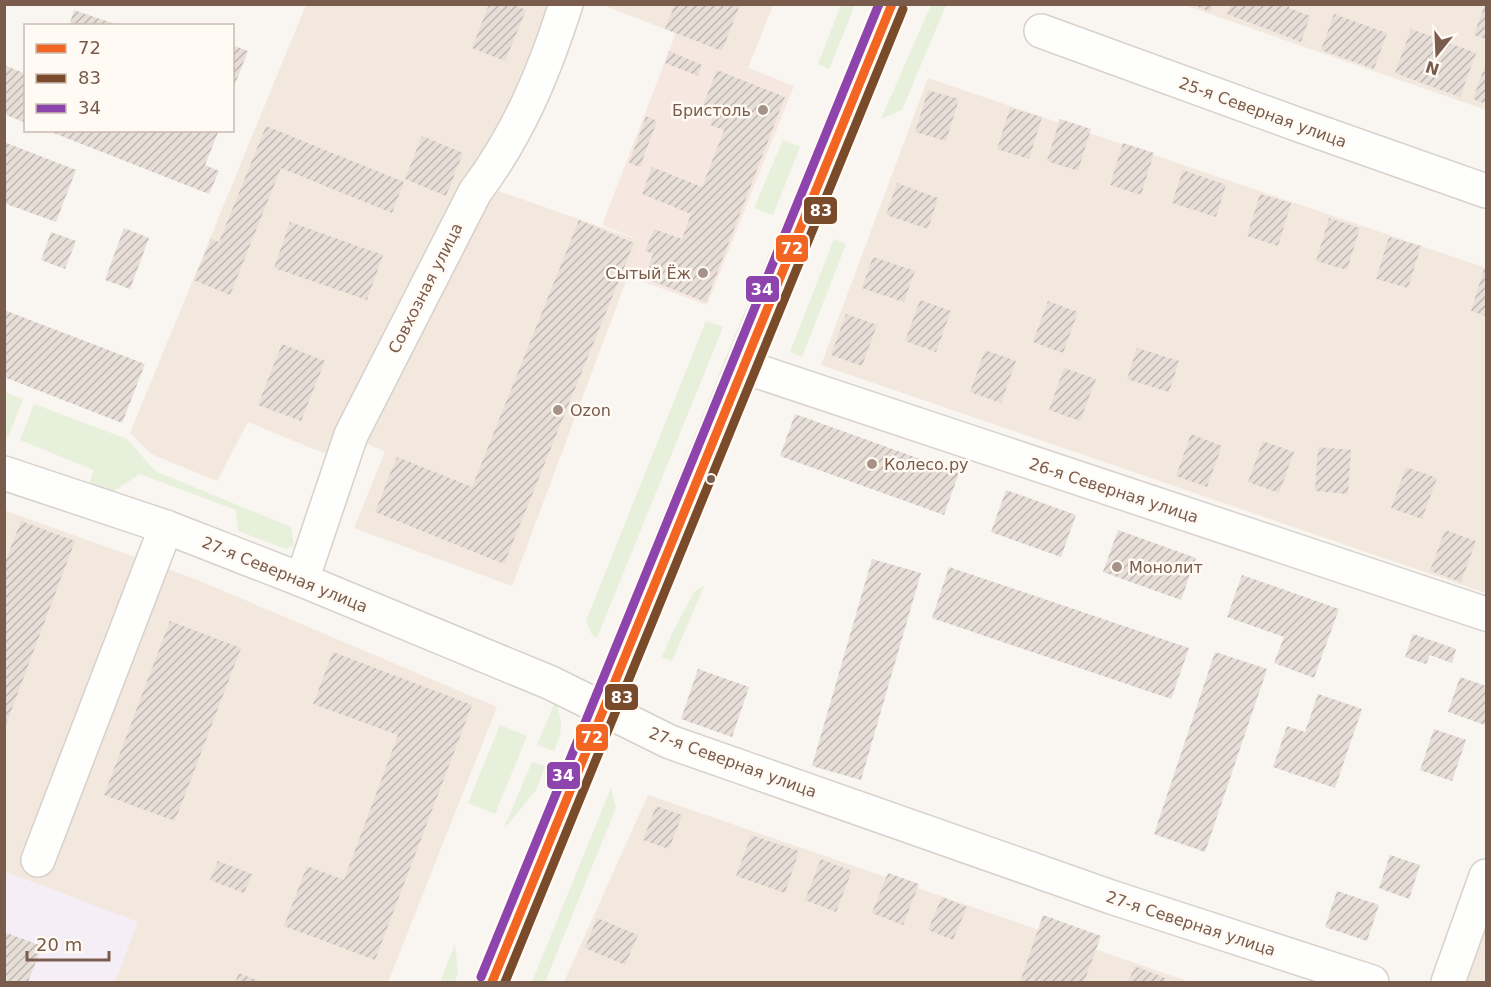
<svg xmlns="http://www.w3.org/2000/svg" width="1491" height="987" font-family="'DejaVu Sans',sans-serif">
	<defs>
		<pattern id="building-hatch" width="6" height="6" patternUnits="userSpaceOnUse" patternTransform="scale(1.5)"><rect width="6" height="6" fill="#e6ded7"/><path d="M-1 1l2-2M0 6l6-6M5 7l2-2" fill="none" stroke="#bfb7b1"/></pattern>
	</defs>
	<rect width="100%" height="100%" fill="#f9f5f0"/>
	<!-- residential -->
	<g fill="#f2e8de">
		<polygon points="306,5 560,5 457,208 326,454 248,422 217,481 151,454 130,433"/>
		<polygon points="603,5 773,5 748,68 674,38 675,33"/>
		<polygon points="1184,5 1486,5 1486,110"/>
		<polygon points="928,78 1486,268 1486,593 821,365"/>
		<polygon points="490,188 641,241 512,586 354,528 385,452 362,441"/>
		<polygon points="4,510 195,579 497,707 388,982 5,982"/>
		<polygon points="648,795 1190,982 564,982"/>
		<polygon points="1486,923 1486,982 1465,982"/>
	</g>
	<!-- commercial -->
	<polygon fill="#f6e8e1" points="674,38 794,86 707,305 628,276 641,241 602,225"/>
	<!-- education -->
	<polygon fill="#f6eef6" points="4,871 138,922 115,982 5,982"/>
	<!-- grass -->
	<g fill="#e7f0db">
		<polygon points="841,5 855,5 829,69 818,64"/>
		<polygon points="931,5 946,5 902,110 881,119"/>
		<polygon points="783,140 800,147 773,215 754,208"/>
		<polygon points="834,239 846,244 802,357 790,352"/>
		<polygon points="706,321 723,327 597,638 591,633 586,621"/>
		<polygon points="5,392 23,399 8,437 5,435"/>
		<polygon points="34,404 127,439 155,471 291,527 294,545 286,549 238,531 236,510 140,474 108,495 87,488 94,470 20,440"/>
		<polygon points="704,586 672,661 662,657 672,633 695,591"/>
		<path d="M555,702c9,22 7,28 -1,49l-17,-6z"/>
		<polygon points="500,725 527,736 495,814 468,803"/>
		<polygon points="532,762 545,766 536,790 503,830"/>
		<polygon points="611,788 616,808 545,982 532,982"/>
		<polygon points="455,944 458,973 455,982 440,982"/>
	</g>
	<!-- building -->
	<g fill="url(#building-hatch)">
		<polygon points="489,4 512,4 526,10 505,61 472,48"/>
		<polygon points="675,4 740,4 722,51 665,29"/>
		<polygon points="1192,4 1213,4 1210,12"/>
		<polygon points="1231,4 1290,4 1289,8 1310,16 1301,42 1227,14"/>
		<polygon points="1485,4 1486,4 1486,39 1474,35"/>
		<polygon points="74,10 118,25 118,26 69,26"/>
		<polygon points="1334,14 1387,33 1374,69 1321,50"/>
		<polygon points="1411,29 1476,53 1460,97 1395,73"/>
		<polygon points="232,45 248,51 233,89 232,89"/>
		<polygon points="669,51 702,65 698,76 665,63"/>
		<polygon points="1486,63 1486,104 1473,99"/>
		<polygon points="4,65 26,74 26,123 4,114"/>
		<polygon points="717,70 785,97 706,302 644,278 653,254 645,251 654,229 682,239 691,214 642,194 652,167 702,187 724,130 710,125 716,110 703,105"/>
		<polygon points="928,90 959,99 946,141 915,132"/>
		<polygon points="1010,108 1042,117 1029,159 997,149"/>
		<polygon points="646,116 657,121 640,167 629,163"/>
		<polygon points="1060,119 1091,129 1078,171 1047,161"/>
		<polygon points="266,126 404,182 392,213 281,168 230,295 194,280 211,239 219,242"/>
		<polygon points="46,130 219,130 205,165 219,171 209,194"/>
		<polygon points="422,136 463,153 446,196 405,179"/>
		<polygon points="4,142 76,170 56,222 4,203"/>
		<polygon points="1123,143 1154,153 1141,195 1110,185"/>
		<polygon points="1183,170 1226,185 1216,217 1172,203"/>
		<polygon points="897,183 938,198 928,229 886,215"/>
		<polygon points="1260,194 1291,203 1278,246 1247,236"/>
		<polygon points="1329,218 1360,228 1347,270 1316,261"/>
		<polygon points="579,220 634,243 504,564 375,512 397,457 472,487"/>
		<polygon points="290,222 383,255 367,300 274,268"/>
		<polygon points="124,228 149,238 130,289 105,280"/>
		<polygon points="51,232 76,241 65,269 41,260"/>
		<polygon points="1389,237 1421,246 1408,288 1376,279"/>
		<polygon points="873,257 915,271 904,302 862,288"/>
		<polygon points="1484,269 1486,270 1486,316 1471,311"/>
		<polygon points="920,300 951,311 936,352 905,341"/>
		<polygon points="1048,301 1078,312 1063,353 1033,342"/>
		<polygon points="4,310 145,364 122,423 4,377"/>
		<polygon points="846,314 877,325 862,366 831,355"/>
		<polygon points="282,344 325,361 301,421 258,405"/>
		<polygon points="1137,348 1179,361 1169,392 1127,379"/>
		<polygon points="985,350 1016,361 1001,403 970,392"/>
		<polygon points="1064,368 1096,379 1080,421 1049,410"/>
		<polygon points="795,414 959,473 944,515 780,456"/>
		<polygon points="1191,434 1222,446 1207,487 1176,476"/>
		<polygon points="1263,441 1294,452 1279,493 1248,482"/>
		<polygon points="1318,447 1351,450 1348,494 1315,491"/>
		<polygon points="1406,467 1437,478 1422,519 1391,508"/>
		<polygon points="1006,490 1076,515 1061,557 991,532"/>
		<polygon points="21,521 75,541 5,727 4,565"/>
		<polygon points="1118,530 1196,558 1181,600 1103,572"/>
		<polygon points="1445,530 1476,541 1461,582 1430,571"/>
		<polygon points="872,559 921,573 861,780 812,766"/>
		<polygon points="949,567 1189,648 1171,699 932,618"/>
		<polygon points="1242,575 1339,609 1314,678 1274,663 1284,637 1227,617"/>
		<polygon points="170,621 241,648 175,821 104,795"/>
		<polygon points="1413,634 1456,649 1452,663 1430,655 1426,664 1405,657"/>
		<polygon points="333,652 472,705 375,960 284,926 307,866 344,880 398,735 313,704"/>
		<polygon points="1215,652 1267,669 1205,852 1154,834"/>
		<polygon points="698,669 749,687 732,737 681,719"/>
		<polygon points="1460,677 1486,686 1485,725 1448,712"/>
		<polygon points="1318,694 1362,709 1335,788 1273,767 1287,726 1305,732"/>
		<polygon points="1434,729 1466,740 1452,781 1420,770"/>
		<polygon points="656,806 682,815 669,849 643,840"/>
		<polygon points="751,835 799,851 785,893 736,876"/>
		<polygon points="1390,855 1420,865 1409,899 1379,888"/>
		<polygon points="821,859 852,871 836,912 805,900"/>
		<polygon points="218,861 252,874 244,893 210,880"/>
		<polygon points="888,873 919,884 903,925 872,913"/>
		<polygon points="1337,891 1379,905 1367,941 1325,927"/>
		<polygon points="942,897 967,907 953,940 928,930"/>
		<polygon points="1043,915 1101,936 1084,982 1020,982"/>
		<polygon points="597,918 638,935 625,965 585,948"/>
		<polygon points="4,932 42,946 28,982 4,982"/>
		<polygon points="1135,966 1165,978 1163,982 1128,982"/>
		<polygon points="239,973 262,982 235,982"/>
	</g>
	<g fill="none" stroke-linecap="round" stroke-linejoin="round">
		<!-- minor casing -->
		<g stroke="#d7d1cb" stroke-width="36">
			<g id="minor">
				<polyline points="1041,31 1302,126 1486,191"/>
				<polyline points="742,366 1486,614"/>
				<polyline points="4,473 166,527 302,580 551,683 670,742 1111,897 1372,982"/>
				<path d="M302,580l49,-145 124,-243c43,-57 69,-119 91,-188"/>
				<polyline points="38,860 166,527"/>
				<polyline points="1448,982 1486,876"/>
			</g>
		</g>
		<!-- major casing -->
		<g stroke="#dad1cc" stroke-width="36">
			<polyline id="major" points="492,982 755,335 892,4"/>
		</g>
		<!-- minor -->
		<use href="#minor" stroke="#fefefd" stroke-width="33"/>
		<!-- major -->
		<use href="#major" stroke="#f3eee8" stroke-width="33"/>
		<!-- bus-1 casing -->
		<g stroke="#fffaf3" stroke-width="14">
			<polyline id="bus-1" points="492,982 892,4"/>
		</g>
		<!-- bus-2 casing -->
		<g stroke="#fffaf3" stroke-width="14">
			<polyline id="bus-2" points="505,982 903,9"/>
		</g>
		<!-- bus-3 casing -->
		<g stroke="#fffaf3" stroke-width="14">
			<polyline id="bus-3" points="481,977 879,4"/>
		</g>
		<!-- bus-1 -->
		<use href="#bus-1" stroke="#f26522" stroke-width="9"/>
		<!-- bus-2 -->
		<use href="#bus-2" stroke="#7a4b2a" stroke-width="9"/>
		<!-- bus-3 -->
		<use href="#bus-3" stroke="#8e44ad" stroke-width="9"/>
	</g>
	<!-- markers -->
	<g fill="#a69286" stroke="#fffaf3" stroke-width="2">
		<circle cx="763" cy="110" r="6"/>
		<circle cx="703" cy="273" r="6"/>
		<circle cx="558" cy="410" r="6"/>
		<circle cx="872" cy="464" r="6"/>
		<circle cx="1117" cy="567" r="6"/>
	</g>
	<circle fill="#7a5c4d" stroke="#fffaf3" stroke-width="2" cx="711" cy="479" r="5"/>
	<g text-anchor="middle" stroke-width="5" stroke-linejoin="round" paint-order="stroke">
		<!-- poi labels -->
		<g font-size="16" fill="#7a5c4d" stroke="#fffaf3" text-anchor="start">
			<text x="751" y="116" text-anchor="end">Бристоль</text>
			<text x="691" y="279" text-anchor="end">Сытый Ёж</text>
			<text x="570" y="416">Ozon</text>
			<text x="884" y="470">Колесо.ру</text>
			<text x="1129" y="573">Монолит</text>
		</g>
		<!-- street labels -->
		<g font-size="16" fill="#7a5c4d" stroke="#fffaf3">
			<text transform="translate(1263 112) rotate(20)" y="6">25-я Северная улица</text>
			<text transform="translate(425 288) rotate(-63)" y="6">Совхозная улица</text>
			<text transform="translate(1114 490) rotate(18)" y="6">26-я Северная улица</text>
			<text transform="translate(285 574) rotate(22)" y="6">27-я Северная улица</text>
			<text transform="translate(733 762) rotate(20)" y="6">27-я Северная улица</text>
			<text transform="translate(1191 923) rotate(18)" y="6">27-я Северная улица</text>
		</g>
	</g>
	<g stroke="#fffaf3" stroke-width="2">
		<rect x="803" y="196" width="35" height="29" rx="6" fill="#7a4b2a"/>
		<rect x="775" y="234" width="34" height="29" rx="6" fill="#f26522"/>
		<rect x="745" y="275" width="35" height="28" rx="6" fill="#8e44ad"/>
		<rect x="604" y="683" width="35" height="28" rx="6" fill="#7a4b2a"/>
		<rect x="575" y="723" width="34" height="29" rx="6" fill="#f26522"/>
		<rect x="546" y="761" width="35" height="29" rx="6" fill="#8e44ad"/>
	</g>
	<g font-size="16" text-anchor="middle" font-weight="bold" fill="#fff">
		<text x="821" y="216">83</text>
		<text x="792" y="254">72</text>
		<text x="762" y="295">34</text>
		<text x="622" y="703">83</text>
		<text x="592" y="743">72</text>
		<text x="563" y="781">34</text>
	</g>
	<!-- border -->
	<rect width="1491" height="987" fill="none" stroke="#7a5c4d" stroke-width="12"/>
	<!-- legend -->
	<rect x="24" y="24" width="210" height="108" fill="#fffaf3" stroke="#cabbb1" stroke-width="1.5"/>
	<rect x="36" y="44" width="30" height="9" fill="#f26522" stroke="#cabbb1" stroke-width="1.5"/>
	<text x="78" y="54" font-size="18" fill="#7a5c4d">72</text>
	<rect x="36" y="74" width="30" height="9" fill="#7a4b2a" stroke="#cabbb1" stroke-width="1.5"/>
	<text x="78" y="84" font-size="18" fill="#7a5c4d">83</text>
	<rect x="36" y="104" width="30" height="9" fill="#8e44ad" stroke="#cabbb1" stroke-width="1.5"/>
	<text x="78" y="114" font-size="18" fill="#7a5c4d">34</text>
	<!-- north arrow -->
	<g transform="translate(1437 54) rotate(198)" stroke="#fffaf3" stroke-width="4.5" paint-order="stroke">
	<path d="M0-4.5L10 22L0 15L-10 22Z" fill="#7a5c4d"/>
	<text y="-9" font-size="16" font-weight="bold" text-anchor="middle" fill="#7a5c4d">N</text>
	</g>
	<!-- scale -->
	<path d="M27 951v9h82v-9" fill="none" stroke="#7a5c4d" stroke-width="3"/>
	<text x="36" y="951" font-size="18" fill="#7a5c4d" stroke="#fffaf3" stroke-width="4.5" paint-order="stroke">20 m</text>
</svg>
